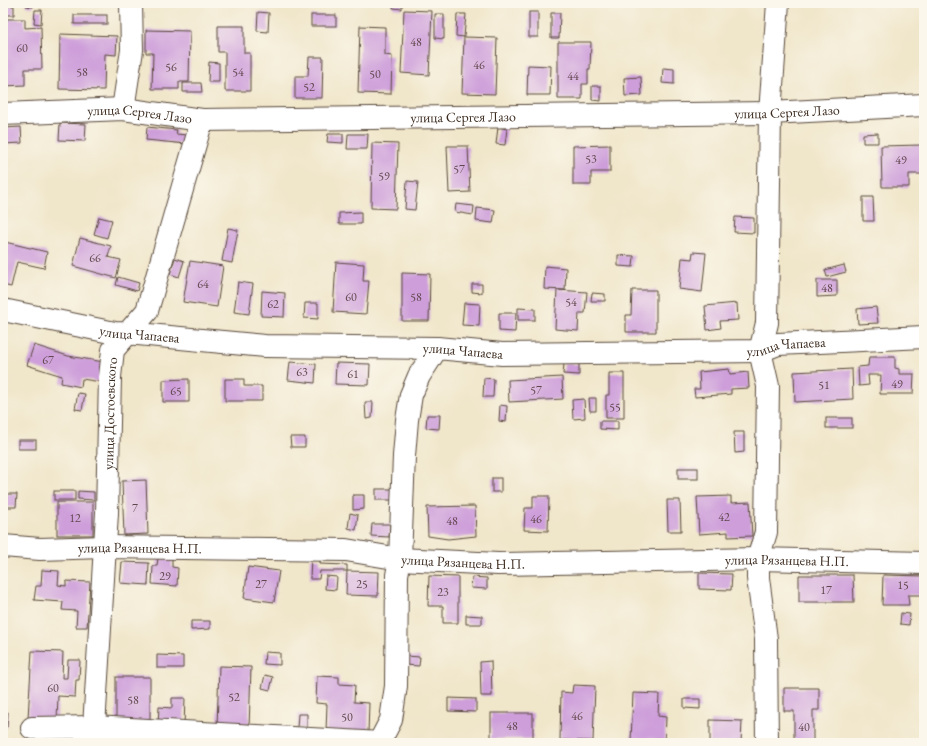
<svg xmlns="http://www.w3.org/2000/svg" width="927" height="746" font-family="'EB Garamond',serif">
	<rect width="100%" height="100%" fill="#fbf7ec"/>
	<filter id="ink" filterUnits="userSpaceOnUse"><feTurbulence type="fractalNoise" baseFrequency=".025" numOctaves="2"/><feDisplacementMap in="SourceGraphic" scale="8" xChannelSelector="R" yChannelSelector="G"/><feConvolveMatrix kernelMatrix="1 2 1 2 8 2 1 2 1" color-interpolation-filters="sRGB"/></filter>
	<filter id="wash" filterUnits="userSpaceOnUse"><feTurbulence type="fractalNoise" baseFrequency=".012" numOctaves="4" result="noise"/><feDisplacementMap in="SourceGraphic" scale="16" xChannelSelector="R" yChannelSelector="G"/><feGaussianBlur stdDeviation="0.9" result="paint"/><feColorMatrix in="noise" values="0 0 0 0 0 0 0 0 0 0 0 0 0 0 0 0 0 1.4 0 .05"/><feComposite in="paint" operator="in"/></filter>
	<g filter="url(#wash)">
		<rect width="100%" height="100%" fill="#f0e6ca"/>
		<g id="blocks">
			<!-- building -->
			<g fill="#cd9eda">
				<polygon points="26,3 34,3 33,7 26,6"/>
				<polygon points="393,3 402,3 402,9 393,8"/>
				<polygon points="3,5 14,6 14,15 3,15"/>
				<polygon points="35,10 42,10 41,24 34,23"/>
				<polygon points="404,10 432,11 429,75 401,73"/>
				<polygon points="258,12 269,13 268,32 257,31"/>
				<rect x="529" y="12" width="9" height="25"/>
				<polygon points="551,13 560,13 559,38 551,38"/>
				<polygon points="435,14 444,14 444,39 435,38"/>
				<polygon points="457,14 466,14 464,37 456,36"/>
				<rect x="74" y="15" width="33" height="9"/>
				<rect x="311" y="15" width="25" height="11"/>
				<polygon points="3,19 25,19 25,28 41,27 42,69 25,69 25,85 3,86"/>
				<polygon points="218,26 244,26 244,53 250,53 250,91 225,91 225,52 218,52"/>
				<polygon points="360,26 385,27 385,55 392,56 391,94 358,93"/>
				<polygon points="146,30 190,31 189,82 179,82 179,89 152,89 153,53 146,53"/>
				<polygon points="60,34 117,36 116,55 105,54 104,90 59,89"/>
				<polygon points="464,37 497,38 495,94 462,93"/>
				<polygon points="558,42 591,42 590,69 588,69 588,84 582,84 582,99 558,99"/>
				<polygon points="309,57 323,57 322,98 295,98 295,76 308,76"/>
				<polygon points="209,62 219,63 219,82 208,82"/>
				<polygon points="528,65 551,66 550,95 527,95"/>
				<polygon points="663,68 674,69 674,84 662,83"/>
				<polygon points="641,77 642,95 625,96 624,78"/>
				<polygon points="183,83 201,83 202,92 183,92"/>
				<polygon points="592,86 601,86 601,101 592,100"/>
				<polygon points="60,123 86,124 85,141 59,140"/>
				<polygon points="21,127 22,143 3,144 3,128"/>
				<polygon points="147,127 177,130 176,134 187,135 186,144 146,140"/>
				<polygon points="498,127 507,129 505,145 496,144"/>
				<polygon points="878,133 878,143 863,143 863,134"/>
				<polygon points="328,134 343,134 343,143 327,142"/>
				<polygon points="348,134 368,134 367,149 347,149"/>
				<polygon points="372,143 398,144 396,209 371,208"/>
				<polygon points="610,145 610,172 591,172 591,185 573,185 573,146"/>
				<polygon points="921,145 922,174 909,174 909,187 882,187 881,146"/>
				<polygon points="447,146 468,146 470,192 449,193"/>
				<polygon points="407,181 418,182 415,210 405,209"/>
				<polygon points="863,197 873,197 874,221 863,221"/>
				<polygon points="456,204 474,206 473,215 455,212"/>
				<polygon points="477,208 495,210 493,223 476,221"/>
				<polygon points="361,212 361,224 339,224 339,213"/>
				<polygon points="99,217 112,220 107,238 94,234"/>
				<polygon points="735,217 754,218 754,233 734,232"/>
				<polygon points="228,228 238,230 232,263 222,261"/>
				<polygon points="80,238 111,246 108,257 121,260 116,278 73,266"/>
				<polygon points="5,242 47,252 44,268 17,262 11,287 3,285 3,251"/>
				<polygon points="693,252 706,253 702,292 679,289 682,258 692,259"/>
				<polygon points="618,255 634,256 633,267 618,266"/>
				<polygon points="175,258 184,261 179,277 170,274"/>
				<polygon points="190,261 223,266 217,307 183,302"/>
				<polygon points="336,262 364,264 363,281 369,281 366,314 333,312"/>
				<polygon points="844,265 846,272 827,277 825,270"/>
				<polygon points="545,266 566,268 565,290 544,289"/>
				<polygon points="402,273 430,274 429,321 402,321"/>
				<polygon points="118,277 139,283 137,291 116,285"/>
				<polygon points="817,280 837,280 837,296 817,297"/>
				<polygon points="238,282 253,284 249,314 234,312"/>
				<polygon points="472,284 482,284 482,293 472,292"/>
				<polygon points="557,290 587,292 585,313 579,313 578,331 555,329"/>
				<polygon points="632,290 656,290 656,332 626,332 626,315 631,315"/>
				<polygon points="262,291 285,293 284,317 261,316"/>
				<polygon points="592,293 605,294 605,301 591,301"/>
				<polygon points="305,303 318,303 318,319 304,318"/>
				<polygon points="464,303 480,304 479,326 462,325"/>
				<polygon points="737,303 738,320 720,321 721,328 707,330 705,306"/>
				<polygon points="876,307 878,323 858,324 857,309"/>
				<polygon points="518,308 535,309 535,320 518,320"/>
				<polygon points="499,313 516,313 515,332 499,331"/>
				<polygon points="34,345 68,356 104,362 101,382 82,379 81,387 61,383 62,376 27,365"/>
				<polygon points="869,357 895,357 895,368 899,369 899,374 914,374 913,394 880,394 881,375 868,375 869,385 859,386 858,367 868,366"/>
				<polygon points="290,362 316,364 315,383 288,380"/>
				<polygon points="336,363 370,364 369,385 335,384"/>
				<polygon points="564,364 579,364 579,375 563,374"/>
				<polygon points="729,369 730,374 748,372 749,388 731,389 731,394 695,397 694,389 700,389 699,372"/>
				<polygon points="852,369 853,399 795,402 794,372"/>
				<polygon points="609,373 624,373 624,418 606,418 606,395 609,395"/>
				<polygon points="562,377 563,399 509,402 508,380"/>
				<polygon points="484,378 494,379 493,397 483,397"/>
				<polygon points="189,379 189,402 163,402 163,380"/>
				<polygon points="225,379 244,379 244,386 262,386 262,401 225,401"/>
				<polygon points="78,393 85,394 82,410 75,409"/>
				<polygon points="589,398 596,398 596,411 590,411"/>
				<polygon points="584,399 585,418 573,419 572,400"/>
				<polygon points="365,402 373,402 372,418 366,419"/>
				<polygon points="500,405 507,406 506,422 499,421"/>
				<polygon points="427,415 440,415 439,429 426,428"/>
				<rect x="826" y="418" width="26" height="10"/>
				<polygon points="600,421 618,421 618,430 600,429"/>
				<polygon points="734,432 744,432 744,452 735,453"/>
				<polygon points="290,437 305,437 305,447 291,447"/>
				<rect x="18" y="440" width="18" height="9"/>
				<rect x="678" y="468" width="20" height="11"/>
				<rect x="492" y="478" width="9" height="14"/>
				<polygon points="146,480 148,534 124,535 122,481"/>
				<rect x="376" y="489" width="17" height="11"/>
				<rect x="54" y="491" width="21" height="9"/>
				<polygon points="78,491 94,492 94,500 78,499"/>
				<polygon points="3,494 17,494 16,507 3,507"/>
				<polygon points="353,495 364,495 364,509 353,510"/>
				<polygon points="533,496 549,496 548,531 524,530 525,508 533,508"/>
				<polygon points="731,496 731,503 750,502 752,536 728,537 728,532 699,534 697,497"/>
				<polygon points="667,500 680,500 681,531 668,531"/>
				<rect x="57" y="502" width="36" height="33"/>
				<polygon points="475,506 476,536 448,539 428,536 427,507"/>
				<polygon points="350,513 358,515 356,530 348,528"/>
				<polygon points="372,524 390,524 389,537 371,536"/>
				<polygon points="158,558 172,559 172,567 178,568 177,586 152,584 153,566 157,566"/>
				<polygon points="311,558 320,559 320,564 347,565 347,571 379,572 378,596 346,595 347,571 320,571 319,579 310,579"/>
				<polygon points="122,562 149,563 148,585 120,583"/>
				<polygon points="248,567 279,571 274,602 244,598"/>
				<polygon points="42,570 59,571 58,585 66,586 66,581 90,582 87,627 76,627 77,611 62,610 63,602 34,600 36,586 41,586"/>
				<polygon points="699,573 732,574 731,590 699,589"/>
				<polygon points="799,575 853,575 854,602 799,602"/>
				<polygon points="883,575 924,576 924,595 908,595 909,605 882,605"/>
				<polygon points="326,576 337,577 336,590 325,589"/>
				<polygon points="429,576 458,577 458,623 443,623 443,606 428,606"/>
				<polygon points="472,577 487,578 487,589 471,588"/>
				<polygon points="901,613 910,614 909,625 900,624"/>
				<polygon points="466,615 482,616 482,624 466,624"/>
				<polygon points="191,621 210,621 210,629 191,630"/>
				<polygon points="32,651 63,652 62,678 67,678 68,660 80,660 79,680 76,680 75,697 58,696 57,720 28,718"/>
				<polygon points="265,652 280,653 280,665 264,664"/>
				<polygon points="157,655 183,656 183,668 157,668"/>
				<polygon points="406,656 420,657 419,666 405,665"/>
				<polygon points="491,661 492,696 481,696 480,662"/>
				<polygon points="219,666 251,667 249,729 217,728"/>
				<polygon points="265,675 273,677 270,690 262,688"/>
				<polygon points="317,676 339,677 339,684 355,685 354,702 369,703 368,733 326,731 327,704 316,703"/>
				<rect x="116" y="677" width="34" height="47"/>
				<polygon points="573,685 595,686 593,741 560,740 561,692 572,693"/>
				<polygon points="784,688 819,688 819,710 813,710 813,743 794,743 794,711 784,711"/>
				<polygon points="633,693 659,694 658,716 666,717 665,743 631,741"/>
				<polygon points="172,698 185,698 184,726 158,725 159,707 172,708"/>
				<polygon points="448,698 476,699 476,712 448,711"/>
				<polygon points="684,699 700,699 700,709 684,708"/>
				<polygon points="3,712 8,712 7,727 3,727"/>
				<rect x="491" y="713" width="42" height="26"/>
				<polygon points="298,714 307,714 307,728 297,728"/>
				<polygon points="710,720 742,721 741,743 710,743"/>
			</g>
		</g>
	</g>
	<g filter="url(#ink)">
		<use href="#blocks" fill-opacity="0" stroke="#564638" stroke-width="1"/>
		<g fill="none" stroke-linecap="round" stroke-linejoin="round">
			<!-- minor casing -->
			<g stroke="#564638" stroke-width="24">
				<g id="minor">
					<polyline points="123,109 132,50 131,3"/>
					<path id="s1" d="M3,114l120,-5 79,11 568,-7 154,-8"/>
					<path id="s2" d="M3,310l112,23 23,1 127,12 172,2 65,6 258,-3 18,-7 146,-7"/>
					<path id="s3" d="M3,546l37,3 64,-2 242,3 54,9 98,5 260,-5 166,4"/>
					<path id="s4" d="M94,727l13,-214 3,-136 3,-27 34,-39 55,-191"/>
					<polyline points="32,728 94,727 381,743"/>
					<polyline points="379,743 391,720 396,686 397,575 400,559 404,456 407,420 411,395 419,376 437,348"/>
					<polyline points="767,743 766,639 758,578 758,559 766,532 768,386 760,351 767,323 770,113 778,3"/>
				</g>
			</g>
			<!-- minor -->
			<use href="#minor" stroke="#fff" stroke-width="22"/>
		</g>
	</g>
	<g text-anchor="middle" stroke-width="3" stroke-linejoin="round" paint-order="stroke">
		<!-- number labels -->
		<g font-size="12" fill="#60474d">
			<text x="416" y="46">48</text>
			<text x="22" y="52">60</text>
			<text x="479" y="69">46</text>
			<text x="171" y="71">56</text>
			<text x="82" y="76">58</text>
			<text x="238" y="76">54</text>
			<text x="375" y="78">50</text>
			<text x="573" y="80">44</text>
			<text x="309" y="91">52</text>
			<text x="591" y="163">53</text>
			<text x="901" y="164">49</text>
			<text x="459" y="173">57</text>
			<text x="384" y="180">59</text>
			<text x="95" y="262">66</text>
			<text x="203" y="288">64</text>
			<text x="827" y="292">48</text>
			<text x="351" y="301">60</text>
			<text x="416" y="301">58</text>
			<text x="571" y="306">54</text>
			<text x="273" y="308">62</text>
			<text x="48" y="364">67</text>
			<text x="302" y="376">63</text>
			<text x="353" y="378">61</text>
			<text x="897" y="388">49</text>
			<text x="824" y="389">51</text>
			<text x="536" y="394">57</text>
			<text x="176" y="395">65</text>
			<text x="615" y="411">55</text>
			<text x="135" y="512">7</text>
			<text x="724" y="521">42</text>
			<text x="75" y="522">12</text>
			<text x="536" y="523">46</text>
			<text x="452" y="525">48</text>
			<text x="165" y="580">29</text>
			<text x="261" y="588">27</text>
			<text x="362" y="588">25</text>
			<text x="903" y="589">15</text>
			<text x="826" y="594">17</text>
			<text x="443" y="596">23</text>
			<text x="53" y="692">60</text>
			<text x="234" y="701">52</text>
			<text x="133" y="704">58</text>
			<text x="577" y="720">46</text>
			<text x="347" y="721">50</text>
			<text x="512" y="730">48</text>
			<text x="804" y="731">40</text>
		</g>
		<!-- street labels -->
		<g font-size="14" fill="#3b2a1e" stroke="#fbf7ec">
			<text dy="5" stroke="none"><textPath href="#s1" startOffset="785">улица Сергея Лазо</textPath></text>
			<text dy="5" stroke="none"><textPath href="#s1" startOffset="137">улица Сергея Лазо</textPath></text>
			<text dy="5" stroke="none"><textPath href="#s1" startOffset="461">улица Сергея Лазо</textPath></text>
			<text dy="5" stroke="none"><textPath href="#s2" startOffset="139">улица Чапаева</textPath></text>
			<text dy="5" stroke="none"><textPath href="#s2" startOffset="787">улица Чапаева</textPath></text>
			<text dy="5" stroke="none"><textPath href="#s2" startOffset="463">улица Чапаева</textPath></text>
			<text dy="5" stroke="none"><textPath href="#s4" startOffset="314">улица Достоевского</textPath></text>
			<text dy="5" stroke="none"><textPath href="#s3" startOffset="137">улица Рязанцева Н.П.</textPath></text>
			<text dy="5" stroke="none"><textPath href="#s3" startOffset="461">улица Рязанцева Н.П.</textPath></text>
			<text dy="5" stroke="none"><textPath href="#s3" startOffset="785">улица Рязанцева Н.П.</textPath></text>
		</g>
	</g>
	<!-- margin -->
	<rect width="927" height="746" fill="none" stroke="#fbf7ec" stroke-width="16"/>
</svg>
